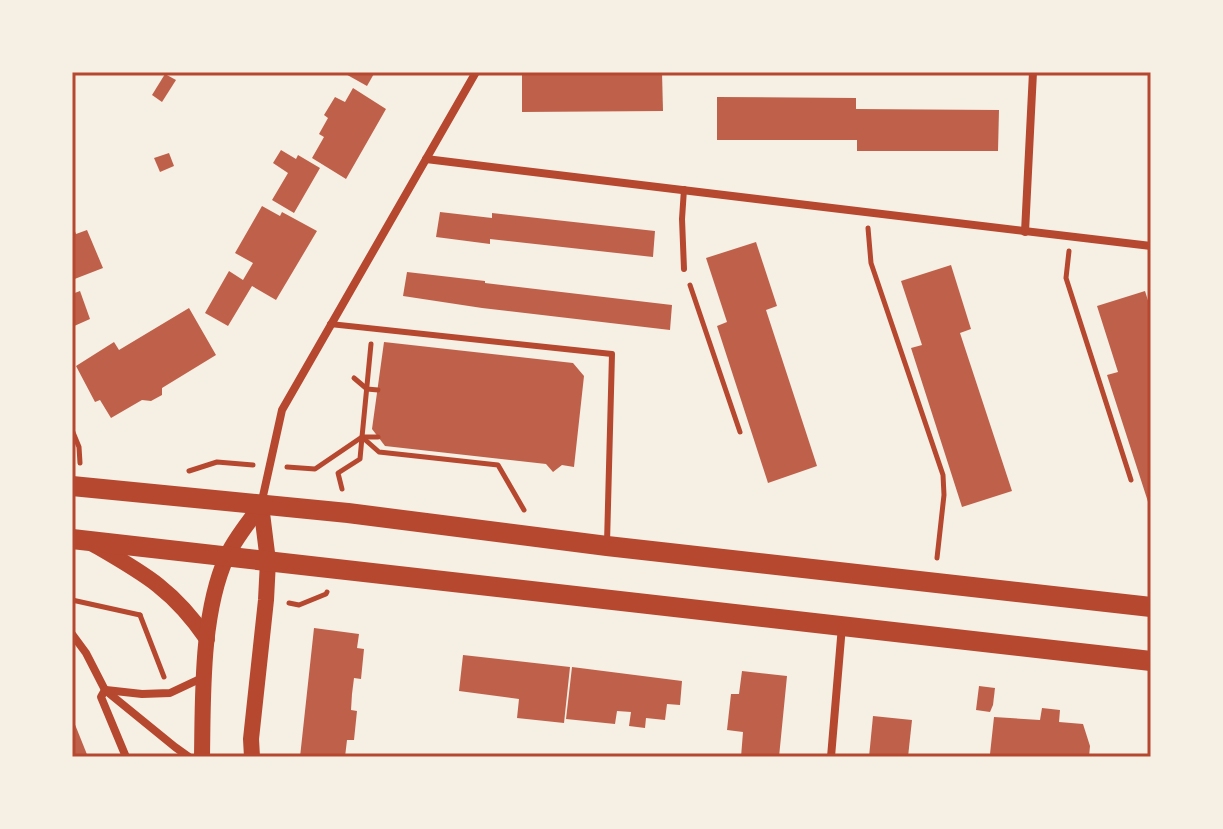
<svg xmlns="http://www.w3.org/2000/svg" width="1223" height="829" font-family="'Source Serif 4',serif">
	<rect width="100%" height="100%" fill="#f6efe4"/>
	<!-- building -->
	<g fill="#bf614a">
		<polygon points="342,72 375,72 367,86"/>
		<polygon points="522,72 662,72 663,111 522,112"/>
		<polygon points="165,74 176,80 162,102 152,95"/>
		<polygon points="353,88 386,109 346,179 312,158 324,137 319,134 328,118 324,115 335,97 345,102"/>
		<polygon points="717,97 856,98 856,109 999,110 998,151 857,151 857,140 717,140"/>
		<polygon points="281,150 296,159 298,155 320,168 294,213 272,200 288,173 273,163"/>
		<polygon points="169,153 174,166 160,172 154,158"/>
		<polygon points="262,206 280,216 282,212 317,231 276,300 252,286 228,326 205,313 229,271 243,280 253,263 235,253"/>
		<polygon points="440,212 492,218 492,213 655,231 653,257 490,239 490,244 436,237"/>
		<polygon points="72,224 76,234 87,230 103,268 72,280"/>
		<polygon points="756,242 777,306 766,310 817,466 768,483 717,326 727,322 706,258"/>
		<polygon points="951,265 971,329 960,333 1012,491 962,507 911,348 922,345 901,281"/>
		<polygon points="407,272 485,281 485,283 672,305 670,330 482,308 403,296"/>
		<polygon points="80,291 90,319 72,327 72,294"/>
		<polygon points="1145,291 1151,310 1150,508 1107,375 1118,372 1097,306"/>
		<polygon points="189,308 216,355 162,388 162,395 151,401 142,400 111,418 100,400 95,402 76,366 114,342 119,350"/>
		<polygon points="384,342 573,363 584,376 574,467 562,465 553,472 546,464 385,446 372,429"/>
		<polygon points="314,628 359,634 357,648 364,649 361,679 354,678 352,694 351,710 357,711 354,740 347,740 345,757 300,757"/>
		<polygon points="463,655 570,667 564,723 517,718 519,699 459,691"/>
		<polygon points="572,667 682,681 680,705 667,704 665,720 646,718 645,728 629,726 631,712 617,711 615,724 566,719"/>
		<polygon points="742,671 787,676 779,757 741,757 743,732 727,730 731,694 739,694"/>
		<polygon points="979,686 995,688 993,705 990,712 976,710"/>
		<polygon points="1042,708 1060,710 1059,722 1083,724 1090,746 1089,757 1021,757 990,754 994,717 1040,720"/>
		<polygon points="873,716 912,720 908,757 869,757"/>
		<polygon points="72,717 88,757 72,757"/>
	</g>
	<g fill="none" stroke-linecap="round" stroke-linejoin="round">
		<!-- path -->
		<g stroke="#b5482f" stroke-width="5">
			<polyline points="868,228 871,263 943,475 944,495 937,558"/>
			<polyline points="1069,251 1066,278 1131,480"/>
			<polyline points="690,285 740,432"/>
			<polyline points="354,378 367,389 378,390"/>
			<polyline points="72,430 79,447 80,463"/>
			<polyline points="362,437 379,452 498,465 524,510"/>
			<polyline points="363,437 378,437"/>
			<polyline points="287,467 315,469 362,437 371,344"/>
			<polyline points="189,471 217,462 253,465"/>
			<polyline points="342,489 338,473 360,459 362,437"/>
			<polyline points="72,600 140,615"/>
			<polyline points="289,603 299,605 326,594 327,592"/>
			<polyline points="140,615 164,677"/>
		</g>
		<!-- service -->
		<g stroke="#b5482f" stroke-width="6">
			<polyline points="684,269 682,219 684,189"/>
			<polyline points="330,324 612,354 607,543"/>
		</g>
		<!-- minor -->
		<g stroke="#b5482f" stroke-width="8">
			<path d="M426,159c242,30 483,58 725,87"/>
			<polyline points="1025,232 1033,72"/>
			<polyline points="261,505 282,410 476,72"/>
			<polyline points="72,634 86,653 105,690 175,747 189,757"/>
			<polyline points="105,690 101,697 126,757"/>
			<polyline points="106,690 142,694 170,693 204,677"/>
			<polyline points="831,757 842,626"/>
		</g>
		<!-- secondary -->
		<g stroke="#b5482f" stroke-width="16">
			<path d="M93,544c50,29 80,45 114,95"/>
			<path d="M202,757c1,-62 -1,-144 25,-201 8,-18 23,-35 34,-51"/>
			<polyline points="252,757 251,739 266,600 268,561 261,505"/>
		</g>
		<!-- primary -->
		<g stroke="#b5482f" stroke-width="20">
			<polyline points="72,486 348,513 607,546 1151,607"/>
			<polyline points="72,539 1151,661"/>
		</g>
	</g>
	<!-- border -->
	<rect width="1223" height="829" fill="none" stroke="#f6efe4" stroke-width="148"/>
	<rect x="74" y="74" width="1075" height="681" fill="none" stroke="#b5482f" stroke-width="3"/>
</svg>
